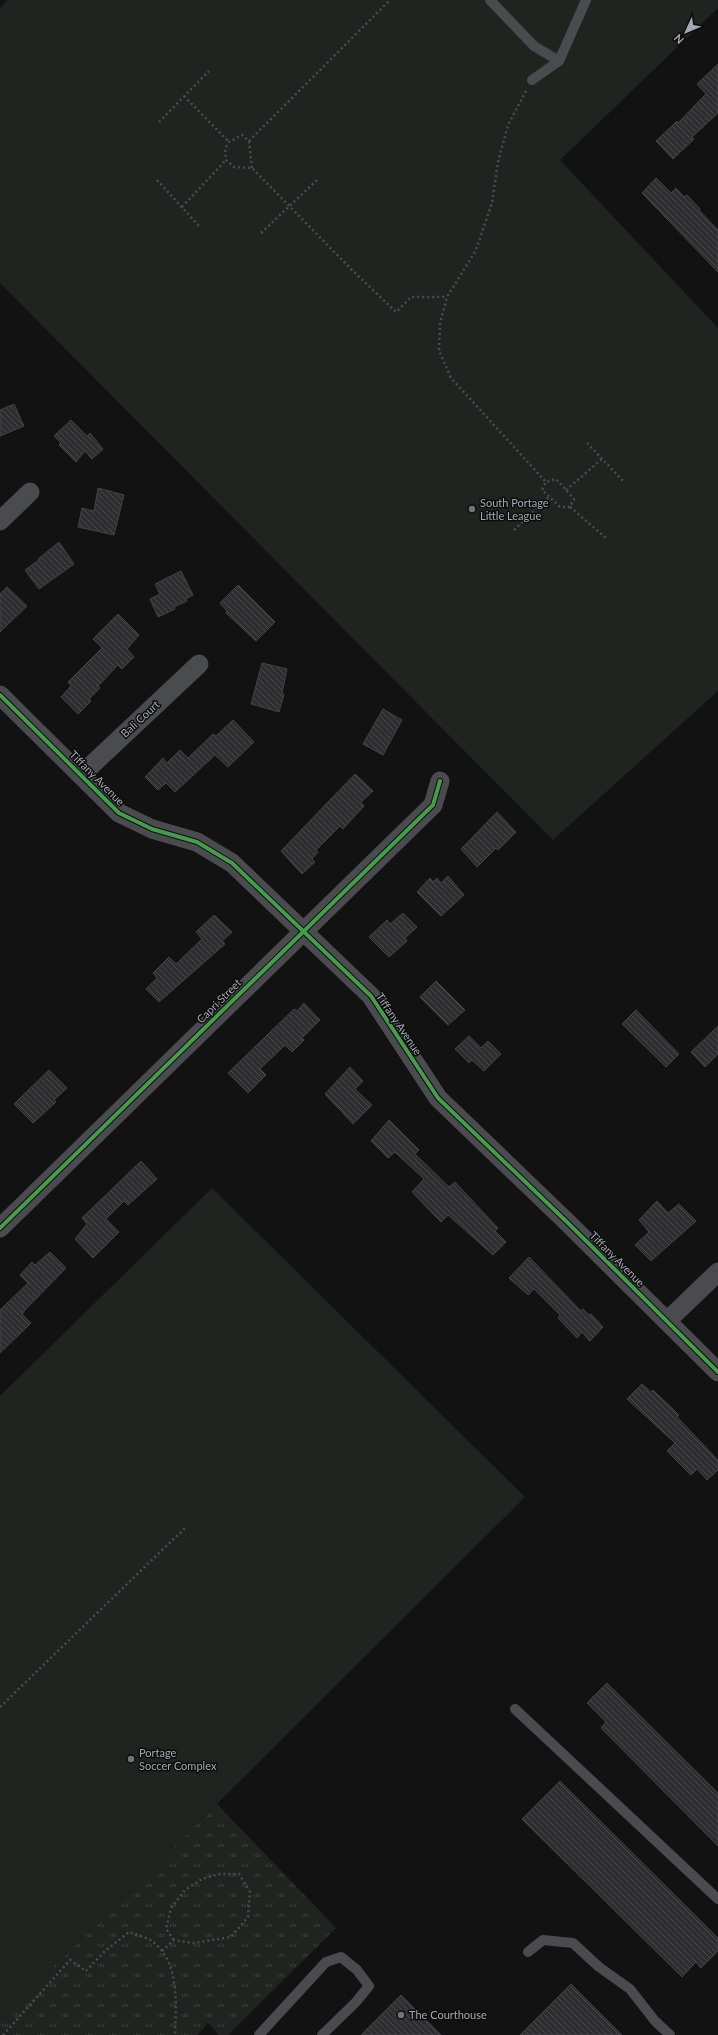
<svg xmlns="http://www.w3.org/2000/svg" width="718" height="2035" font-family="Lato,sans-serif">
	<defs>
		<pattern id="park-tufts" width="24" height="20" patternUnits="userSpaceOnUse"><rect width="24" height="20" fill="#1f2420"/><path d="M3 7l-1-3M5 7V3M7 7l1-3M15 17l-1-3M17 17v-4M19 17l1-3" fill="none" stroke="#3d413e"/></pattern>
		<pattern id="building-back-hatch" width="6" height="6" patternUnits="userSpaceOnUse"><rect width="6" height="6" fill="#2e2e30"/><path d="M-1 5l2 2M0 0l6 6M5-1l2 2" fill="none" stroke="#49494c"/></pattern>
	</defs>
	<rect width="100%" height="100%" fill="#121213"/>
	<!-- grass -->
	<g fill="#1f2420">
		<polygon points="8,0 718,0 718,8 560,160 718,328 718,691 553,840 0,283 0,8"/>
		<polygon points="212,1188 525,1497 0,2020 0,1396"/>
	</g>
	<!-- park -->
	<polygon fill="url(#park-tufts)" points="217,1804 336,1928 228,2035 219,2035 208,2023 197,2035 0,2035 0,2020"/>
	<!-- building -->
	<g fill="url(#building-back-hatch)" stroke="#424346">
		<polygon points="718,64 718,113 692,137 694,139 673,159 656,141 677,121 678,123 706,94 697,84"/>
		<polygon points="656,178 671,193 676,188 684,197 687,195 700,209 699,210 718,230 718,272 642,193"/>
		<polygon points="14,404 24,426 0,436 0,410"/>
		<polygon points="71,420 87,436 90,433 103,449 92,459 85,451 76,462 59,445 61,443 54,436"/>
		<polygon points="98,488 124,495 114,535 78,527 82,508 94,511"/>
		<polygon points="59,542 74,564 39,589 25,570 39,560 38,559"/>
		<polygon points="181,571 193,595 186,599 187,601 174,607 175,609 158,617 150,599 160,594 155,584"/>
		<polygon points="238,585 275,622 256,641 226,613 227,611 220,603"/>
		<polygon points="7,587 27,606 0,632 0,594"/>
		<polygon points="118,614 139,635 127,649 134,657 122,669 118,665 98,686 100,688 89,699 91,701 78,714 61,697 71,686 68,682 102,648 93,639"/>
		<polygon points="262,663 287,669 282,693 284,694 279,712 251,704"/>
		<polygon points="383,709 402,720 383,755 363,744"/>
		<polygon points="233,720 254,742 228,767 215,755 175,792 166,783 158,790 145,777 163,758 167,763 180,750 188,758 213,734 216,736"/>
		<polygon points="355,774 373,791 361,802 364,806 343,829 340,826 316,850 318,852 312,859 315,862 302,874 281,851"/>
		<polygon points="497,812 516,832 498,850 496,848 477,867 461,849"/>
		<polygon points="448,876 464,895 441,916 417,892 430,878 433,882 437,878 441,883"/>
		<polygon points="403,913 417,927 405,938 407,941 389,957 369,937 387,920 390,924"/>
		<polygon points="214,915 232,932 222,941 225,944 159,1002 146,989 157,978 153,973 169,957 176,964 202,939 196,932"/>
		<polygon points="436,981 465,1010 448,1025 420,997"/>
		<polygon points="304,1003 320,1020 302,1038 304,1040 292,1052 285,1045 260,1069 266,1075 248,1093 228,1073 294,1009 297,1011"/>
		<polygon points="636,1010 679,1054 666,1067 622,1024"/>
		<polygon points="718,1026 718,1054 705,1067 691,1052"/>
		<polygon points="469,1036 481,1048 488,1041 501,1054 484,1071 472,1060 469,1063 455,1049"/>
		<polygon points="350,1067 363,1081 355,1089 372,1105 353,1124 325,1094"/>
		<polygon points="49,1070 67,1088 54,1100 56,1102 33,1123 14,1104"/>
		<polygon points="389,1120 419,1150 415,1154 449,1187 455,1182 498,1228 495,1231 506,1242 493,1255 448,1215 441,1222 412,1192 424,1179 395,1152 388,1158 371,1141"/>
		<polygon points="141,1161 157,1179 128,1205 124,1201 106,1219 119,1232 93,1258 75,1239 87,1224 82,1218"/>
		<polygon points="657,1201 668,1213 679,1204 696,1221 651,1261 635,1245 649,1232 639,1220"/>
		<polygon points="50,1252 66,1268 25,1310 22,1314 31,1323 0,1353 0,1310 28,1283 20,1275 32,1262 35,1265"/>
		<polygon points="529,1257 581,1311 583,1309 589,1315 591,1314 603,1327 590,1341 582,1332 577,1338 558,1318 560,1315 534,1289 528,1295 509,1278"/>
		<polygon points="642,1384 651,1392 653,1390 679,1415 677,1417 718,1460 718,1470 707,1480 697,1469 691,1475 667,1451 675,1443 627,1399"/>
		<polygon points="607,1683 718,1793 718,1846 601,1728 606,1722 587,1703"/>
		<polygon points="560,1781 718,1938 718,1951 701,1968 696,1962 682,1977 522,1819"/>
		<polygon points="571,1984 622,2035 520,2035"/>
		<polygon points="401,1995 441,2035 361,2035"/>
	</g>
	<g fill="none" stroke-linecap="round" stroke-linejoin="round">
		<!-- path -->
		<g stroke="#4b4c4f" stroke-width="2.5" stroke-dasharray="2 3" stroke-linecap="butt">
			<polyline points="526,91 508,125 498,162 492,203 476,250 447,297 440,323 439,351 451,378 546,482 542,490 560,507 570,507 574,499 556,479 546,482"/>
			<polyline points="184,96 229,142"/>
			<polyline points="159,122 209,71"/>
			<polyline points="249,141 390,0"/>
			<polyline points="252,168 249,141 242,135 229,142 225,149 226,160 234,167 252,168 352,270 396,312 411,297 447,297"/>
			<polyline points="157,180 199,226"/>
			<polyline points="182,207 226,160"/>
			<polyline points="261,233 318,179"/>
			<polyline points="587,443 624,482"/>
			<polyline points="566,490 602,459"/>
			<polyline points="570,507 606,538"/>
			<polyline points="514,530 549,497"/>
			<polyline points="0,1707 186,1527"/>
			<polyline points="162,1951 174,1940 193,1943 231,1937 248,1917 250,1892 239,1874 219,1874 202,1879 185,1890 171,1908 166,1929 174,1940"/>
			<path d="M3,2035l67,-75 16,11 19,-20 24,-19c7,3 17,5 23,9 28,21 24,63 23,94"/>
		</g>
		<!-- service -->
		<g stroke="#4a4b4e" stroke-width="10">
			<polyline points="490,0 534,46 559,61"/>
			<polyline points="532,80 559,61 586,0"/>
			<polyline points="515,1709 718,1899"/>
			<polyline points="528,1952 543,1940 573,1943 599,1967 630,1989 655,2021 670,2035"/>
			<polyline points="259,2035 326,1962 341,1957 357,1970 369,1986 356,2002 322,2035"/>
		</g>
		<!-- minor -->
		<g stroke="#4a4b4e" stroke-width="19">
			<polyline points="0,521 30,492"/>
			<polyline points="0,695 119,813 152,829 197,842 232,863 371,996 438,1098 568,1223 718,1372"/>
			<polyline points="81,775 199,664"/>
			<polyline points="0,1228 433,805 440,781"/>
			<polyline points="667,1321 718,1272"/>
		</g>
		<!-- cycleway casing -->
		<g stroke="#0d0d0e" stroke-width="6">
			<g id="cycleway">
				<polyline points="0,695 119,813 152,829 197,842 232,863 371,996 438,1098 568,1223 718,1372"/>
				<polyline points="0,1228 433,805 440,781"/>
			</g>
		</g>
		<!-- cycleway -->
		<use href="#cycleway" stroke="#469c4c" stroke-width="4"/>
	</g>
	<!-- markers -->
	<g fill="#72747a" stroke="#0d0d0e" stroke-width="1.5">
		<circle cx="472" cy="509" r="4"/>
		<circle cx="131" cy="1759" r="4"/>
		<circle cx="401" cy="2015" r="4"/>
	</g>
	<g text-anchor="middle" stroke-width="3" stroke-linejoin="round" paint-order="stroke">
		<!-- poi labels -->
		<g font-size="11" fill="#a5a8b2" stroke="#0d0d0e" text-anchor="start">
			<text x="480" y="507">South Portage<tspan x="480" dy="13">Little League</tspan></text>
			<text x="139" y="1757">Portage<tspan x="139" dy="13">Soccer Complex</tspan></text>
			<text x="409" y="2019">The Courthouse</text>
		</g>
		<!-- street labels -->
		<g font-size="11" fill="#a5a8b2" stroke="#0d0d0e">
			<text transform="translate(140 719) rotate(-43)" y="4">Bali Court</text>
			<text transform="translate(97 778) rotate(45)" y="4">Tiffany Avenue</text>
			<text transform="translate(219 1001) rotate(-45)" y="4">Capri Street</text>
			<text transform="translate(399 1024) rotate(56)" y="4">Tiffany Avenue</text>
			<text transform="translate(617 1259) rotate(45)" y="4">Tiffany Avenue</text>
		</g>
	</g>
	<!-- north arrow -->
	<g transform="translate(686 32) rotate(226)" stroke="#0d0d0e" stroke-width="3" paint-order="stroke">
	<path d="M0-3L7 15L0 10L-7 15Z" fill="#a5a8b2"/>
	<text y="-6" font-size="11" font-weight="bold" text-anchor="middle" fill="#a5a8b2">N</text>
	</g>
</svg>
